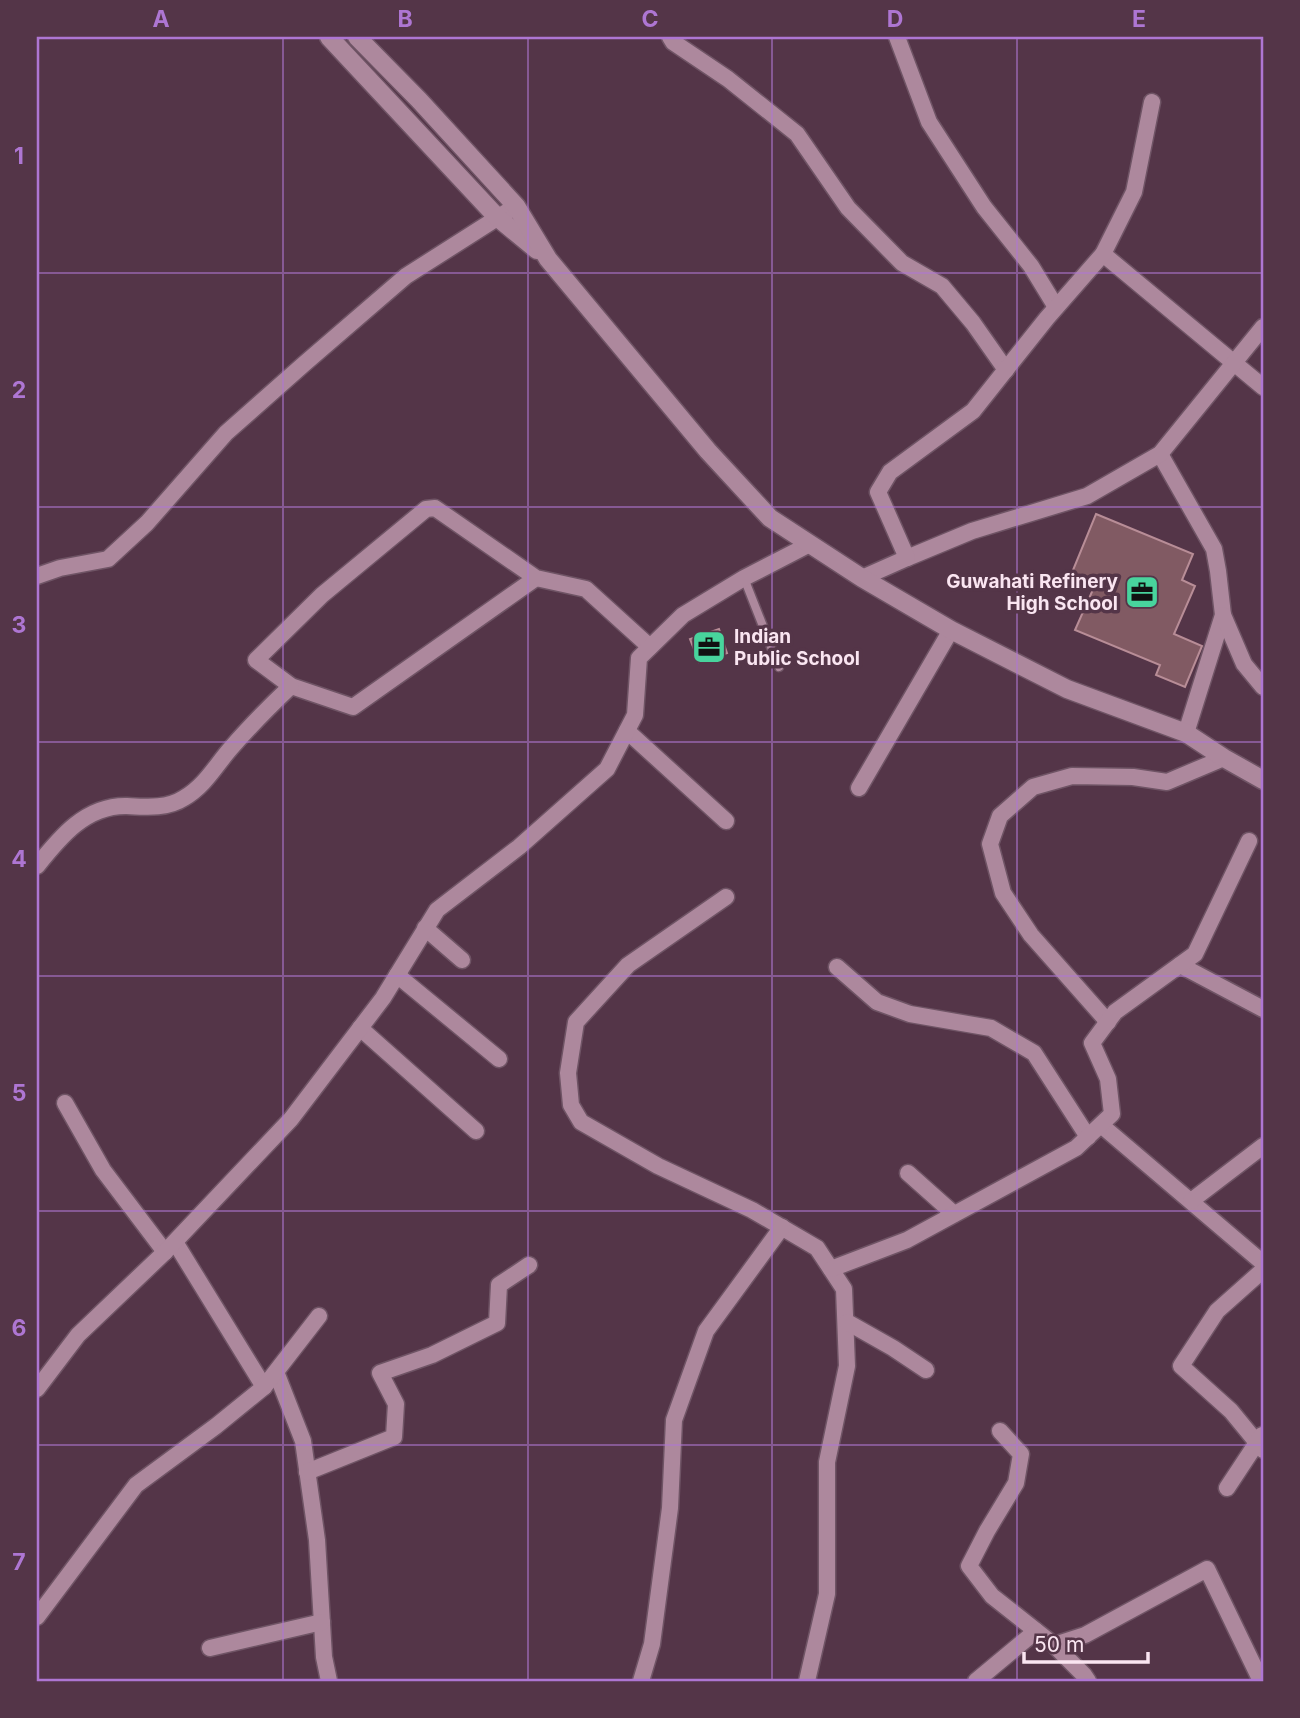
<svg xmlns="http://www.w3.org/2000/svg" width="1300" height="1718" font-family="Inter,sans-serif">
	<rect width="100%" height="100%" fill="#543548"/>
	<!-- building -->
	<g fill="#815a63" stroke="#b88d97" stroke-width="2">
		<polygon points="1096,514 1193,554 1182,580 1195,586 1174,634 1202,646 1185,687 1156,675 1160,665 1075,630 1095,585 1071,575"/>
		<polygon points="719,629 727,653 699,662 690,639"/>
	</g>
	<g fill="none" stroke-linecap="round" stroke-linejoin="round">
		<!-- lane casing -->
		<g stroke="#6f5465" stroke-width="11">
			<polyline id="lane" points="744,578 779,667"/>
		</g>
		<!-- street casing -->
		<g stroke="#6f5465" stroke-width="19">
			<g id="street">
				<polyline points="670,37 673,42 728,79 797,134 848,208 902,263 942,286 973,323 1006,370"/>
				<polyline points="897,37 929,122 984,207 1031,266 1056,307"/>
				<polyline points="1103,254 1263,387"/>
				<polyline points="1160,454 1214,549 1218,571 1223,615 1186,733"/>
				<polyline points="907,558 972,531 1087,496 1160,454 1263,327"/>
				<polyline points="37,576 60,568 108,559 147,523 226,433 304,364 406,276 516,206"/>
				<polyline points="536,578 435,508 426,509 322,595 256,660 291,686 353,707 536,578 586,589 650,647"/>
				<polyline points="862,578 907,558 878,492 890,472 973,411 1047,318 1103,254 1134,192 1152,102"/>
				<polyline points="1223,615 1244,664 1263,687"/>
				<polyline points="627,731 726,821"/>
				<polyline points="859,788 951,630"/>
				<path d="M37,866c23,-29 49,-61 90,-60 19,1 40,3 57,-8 21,-12 32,-33 47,-50 19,-22 39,-42 60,-62"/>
				<polyline points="726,897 628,965 576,1022 568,1073 571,1105 581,1122 658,1166 752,1210 817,1248 844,1289 847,1366 827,1462 827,1594 807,1681"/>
				<polyline points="425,928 462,960"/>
				<polyline points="1180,965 1263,1009"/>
				<polyline points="837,967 877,1002 910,1014 991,1028 1034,1053 1088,1137"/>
				<polyline points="397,975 499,1059"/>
				<polyline points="1108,1022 1031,935 1003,893 990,844 1000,816 1033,787 1072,776 1133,777 1167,782 1224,758"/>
				<polyline points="360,1028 476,1131"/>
				<polyline points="65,1103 103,1170 165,1252"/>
				<polyline points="1101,1125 1263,1263"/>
				<polyline points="908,1173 954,1214"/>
				<polyline points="1191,1201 1263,1146"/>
				<polyline points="175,1242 264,1387"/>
				<polyline points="831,1269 907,1240 1076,1148 1112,1114 1108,1079 1092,1043 1115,1012 1195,954 1249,841"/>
				<polyline points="1263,1270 1217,1311 1181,1366 1231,1411 1263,1450"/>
				<polyline points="847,1322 893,1348 926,1370"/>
				<polyline points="276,1372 303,1441 317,1540 324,1657 329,1681"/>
				<polyline points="37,1389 78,1335 165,1252 291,1119 383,998 437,910 519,847 607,769 635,715 639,658 683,615 744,578 808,545"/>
				<polyline points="1000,1431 1021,1454 1016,1483 987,1531 969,1566 992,1596 1054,1645 1084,1675 1088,1681"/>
				<polyline points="307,1472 394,1437 396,1404 380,1373 432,1355 497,1323 499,1285 529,1265"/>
				<polyline points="1227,1488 1262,1435"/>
				<polyline points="37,1617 136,1485 216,1426 264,1387 319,1316"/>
				<polyline points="1054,1645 1085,1635 1207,1569 1261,1681"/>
				<polyline points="210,1648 322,1622"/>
				<polyline points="641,1681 652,1644 670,1508 674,1420 706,1331 782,1227"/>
				<polyline points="976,1681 1036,1631"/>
			</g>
		</g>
		<!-- secondary casing -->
		<g stroke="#6f5465" stroke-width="21">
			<g id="secondary">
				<polyline points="329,37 497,217 537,250"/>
				<polyline points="357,37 419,100 516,206 548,259 708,451 770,518 862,578 951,630 1067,689 1186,733 1224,758 1263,780"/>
			</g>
		</g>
		<!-- lane -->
		<use href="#lane" stroke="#ad889d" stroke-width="8"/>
		<!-- street -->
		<use href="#street" stroke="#ad889d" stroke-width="16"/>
		<!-- secondary -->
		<use href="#secondary" stroke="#ad889d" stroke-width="18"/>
	</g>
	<!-- grid -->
	<path fill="none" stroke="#ae76d3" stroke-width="2" stroke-opacity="0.55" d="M283,37v1644M528,37v1644M772,37v1644M1017,37v1644M37,273h1226M37,507h1226M37,742h1226M37,976h1226M37,1211h1226M37,1445h1226"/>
	<!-- icons -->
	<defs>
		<g id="office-square" transform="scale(1.75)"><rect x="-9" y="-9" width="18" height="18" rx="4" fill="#48d49d" stroke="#543548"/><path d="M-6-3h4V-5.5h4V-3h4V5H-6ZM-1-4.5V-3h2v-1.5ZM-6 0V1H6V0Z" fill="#111"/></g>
	</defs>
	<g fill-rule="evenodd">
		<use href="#office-square" x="1142" y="592"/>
		<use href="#office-square" x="709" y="647"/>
	</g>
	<g text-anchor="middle" stroke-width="7" stroke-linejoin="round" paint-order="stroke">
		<!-- poi labels -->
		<g font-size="19" font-weight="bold" fill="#fae5f1" stroke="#543548" text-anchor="end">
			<text x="1118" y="588">Guwahati Refinery<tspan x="1118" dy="22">High School</tspan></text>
			<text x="734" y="643" text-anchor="start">Indian<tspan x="734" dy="22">Public School</tspan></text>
		</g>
	</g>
	<!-- border -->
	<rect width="1300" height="1718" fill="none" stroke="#543548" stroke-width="77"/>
	<!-- scale -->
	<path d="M1024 1652v10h124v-10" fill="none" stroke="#fae5f1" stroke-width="3.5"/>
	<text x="1034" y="1652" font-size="21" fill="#fae5f1" stroke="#543548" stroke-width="5" paint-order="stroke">50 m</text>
	<rect x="38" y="38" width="1224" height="1642" fill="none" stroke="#ae76d3" stroke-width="2.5"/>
	<g font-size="23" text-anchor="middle" font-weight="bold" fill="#ae76d3">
		<text x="161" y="27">A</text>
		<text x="405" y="27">B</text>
		<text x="650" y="27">C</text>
		<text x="895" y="27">D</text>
		<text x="1139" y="27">E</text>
		<text x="19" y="164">1</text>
		<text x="19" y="398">2</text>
		<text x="19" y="633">3</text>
		<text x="19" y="867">4</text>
		<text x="19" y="1101">5</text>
		<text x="19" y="1336">6</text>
		<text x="19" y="1570">7</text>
	</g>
</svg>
